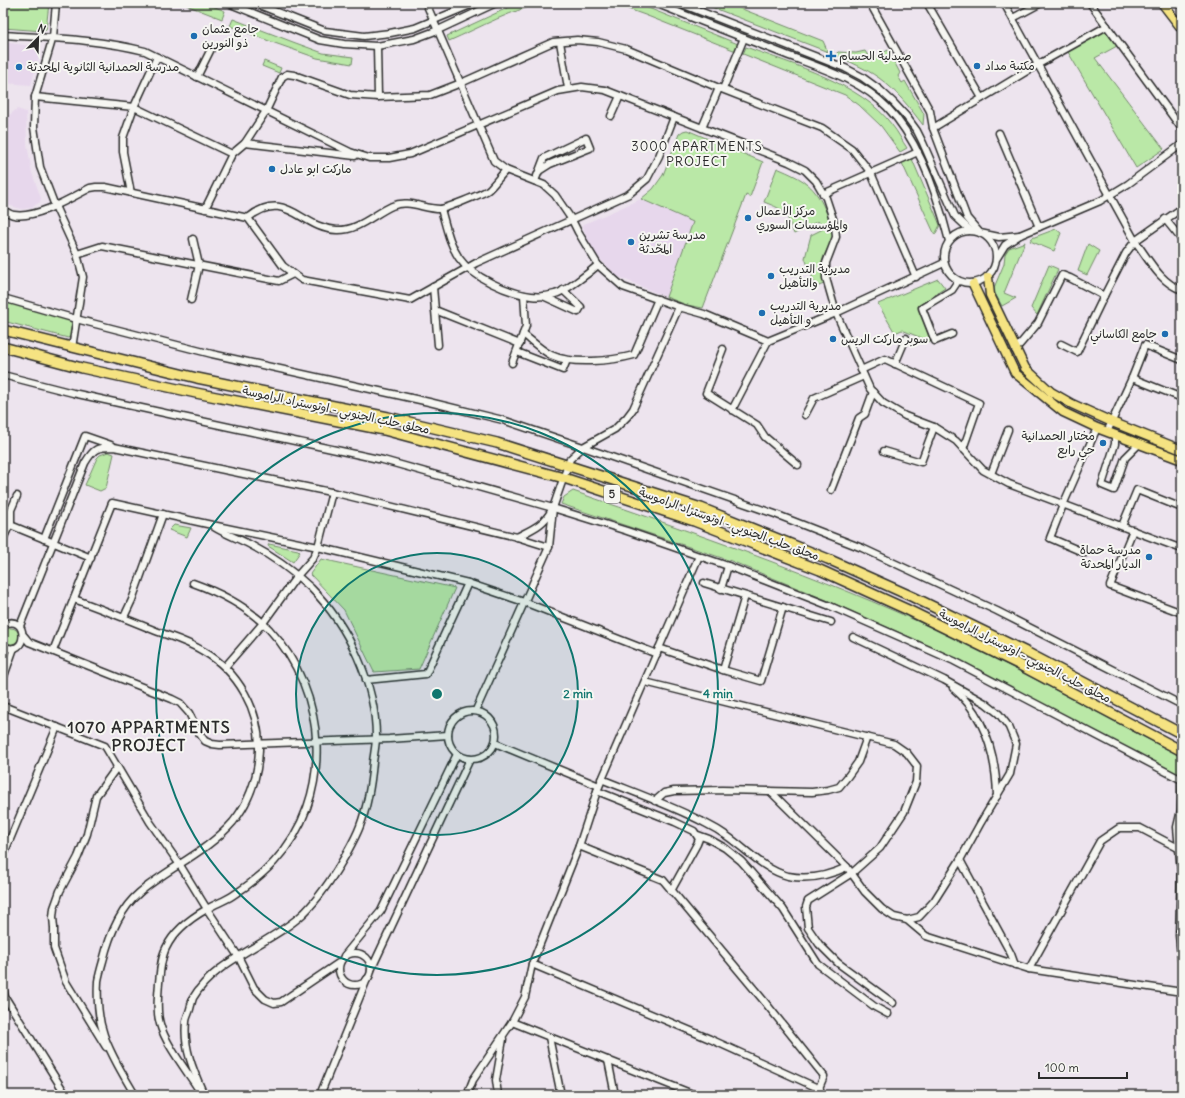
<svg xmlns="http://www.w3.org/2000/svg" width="1185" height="1098" font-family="Delius,'Playpen Sans Arabic',sans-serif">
	<rect width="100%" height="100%" fill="#ede4ee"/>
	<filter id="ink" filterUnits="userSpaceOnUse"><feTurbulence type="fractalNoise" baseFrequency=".025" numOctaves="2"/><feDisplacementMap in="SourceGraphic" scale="8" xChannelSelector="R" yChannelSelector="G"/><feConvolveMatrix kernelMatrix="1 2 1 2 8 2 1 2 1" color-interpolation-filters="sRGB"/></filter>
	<g filter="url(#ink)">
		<!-- built -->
		<g fill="#e7d7ec">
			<polygon points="3,42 39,47 40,52 31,85 3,83"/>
			<polygon points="17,109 26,112 27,144 32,173 41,198 40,202 31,208 22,209 3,204 3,120"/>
			<polygon points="641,199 693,222 666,297 617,276 593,252 582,225"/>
		</g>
		<!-- green -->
		<g fill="#bae8a7" stroke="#728a69">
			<polygon points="3,3 49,3 46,30 43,31 3,28"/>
			<polygon points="181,3 205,3 225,11 222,19"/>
			<path d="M518,3h28c-32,5 -67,25 -97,38l-2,-5z"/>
			<polygon points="607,3 636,3 738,44 736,51 645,15 617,5"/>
			<polygon points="701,3 727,3 823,41 828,52"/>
			<polygon points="233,19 293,42 323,53 353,57 352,64 317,58 269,41 230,26"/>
			<polygon points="1104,30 1117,46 1095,58 1164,149 1136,168 1068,52"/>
			<path d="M746,47c47,18 115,36 146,78 6,7 10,16 15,23l-7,4 -19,-26 -22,-21 -14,-10 -102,-41z"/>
			<path d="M888,50l12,23 -2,3 4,7 3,-2 19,33 -1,11c-13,-17 -27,-35 -44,-47 -14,-10 -29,-16 -44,-23l3,-3 18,1 9,-2 6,9z"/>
			<polygon points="264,61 281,68 279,73 262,66"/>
			<polygon points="687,130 763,162 750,197 746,195 703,308 687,305 666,297 693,222 641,199 653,189 663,175 679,134 683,131"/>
			<polygon points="912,159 940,225 935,235 902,163"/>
			<path d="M777,168c28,12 38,17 50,46 2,6 6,14 6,20 -1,11 -10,19 -11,29 -1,6 2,15 2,21l-8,3 -11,-29 6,-23 12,-6 -5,-8 -24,13c-9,-23 -7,-23 -30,-32z"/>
			<polygon points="1056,229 1061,233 1054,251 1030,241 1032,238"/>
			<polygon points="1025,242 1004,293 1016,298 1002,306 993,290 1004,264 1005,254 1009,248"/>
			<polygon points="1088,244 1099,251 1087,275 1078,271"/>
			<polygon points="1049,265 1058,269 1037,315 1031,308"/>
			<polygon points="938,279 945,288 918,306 931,342 902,330 895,333 878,304"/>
			<polygon points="3,301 66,319 72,323 71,336 68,338 3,321"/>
			<polygon points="108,452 114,454 106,488 100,491 85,485 97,458 100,455"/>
			<path d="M573,491c124,43 247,85 366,140 82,39 162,84 243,126v19l-243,-126 -115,-51 -93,-38 -170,-57 3,-7z"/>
			<polygon points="174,525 191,528 187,537 169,530"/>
			<polygon points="269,544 298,550 300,552 293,562 268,546"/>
			<polygon points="321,559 455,588 419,669 374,672 344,610 310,574"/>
			<circle cx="11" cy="636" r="8"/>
		</g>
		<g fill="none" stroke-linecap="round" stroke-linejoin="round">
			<!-- minor casing -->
			<g stroke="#2b2b2b" stroke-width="9">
				<g id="minor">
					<polyline points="56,3 53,37 35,97 34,127 40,167 55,206 77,254 83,277 72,348"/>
					<polyline points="228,3 320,40 344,44 377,46 414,39 438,30 496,3"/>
					<polyline points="254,3 325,31 364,36 390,33 415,28 475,3"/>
					<polyline points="426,3 494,161 506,170 544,185 555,195 572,220 578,232 598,265 623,287 679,307 704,314 768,341"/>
					<path d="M655,3c41,16 83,33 124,49 38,15 79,26 108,55 32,33 51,90 62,134"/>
					<polyline points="679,3 845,68 862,77 880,90 893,102 906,116 917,131 923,143 955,216 971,231"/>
					<polyline points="870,3 930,111 933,128 967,218 980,233 999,237 1020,235"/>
					<polyline points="927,3 982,98"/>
					<path d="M1004,3l131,238c13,17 25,42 47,49"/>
					<polyline points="1090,3 1182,129"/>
					<polyline points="1013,18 1041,3"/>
					<path d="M3,35c48,3 95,4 142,16l205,101 19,6h20l21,-4 148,-63 24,-4 23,3 184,72 16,8 11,11 10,17 9,27 1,12 -10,26v15l10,35 34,76 13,14 22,13 29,11 22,14 27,29 26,14 173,65"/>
					<polyline points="560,42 568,88"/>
					<polyline points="377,46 378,97"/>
					<polyline points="197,77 211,49"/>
					<polyline points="723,89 744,38"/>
					<polyline points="35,97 134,107 232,154"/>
					<polyline points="611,116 620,96"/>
					<polyline points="702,128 719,88"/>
					<polyline points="933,128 1037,65 1107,26"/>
					<polyline points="999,133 1039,227"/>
					<polyline points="245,143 355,156"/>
					<polyline points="535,181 539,171 550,164 590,148 586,138 544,158 539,171"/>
					<polyline points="131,193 123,152 123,138 134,107 157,57"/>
					<polyline points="823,194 918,152"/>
					<polyline points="205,209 232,154 245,143 266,111 282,77 287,74 294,75 350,95 378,97 430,95 461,83 553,42 577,40 598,42 626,49 719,88 822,128 852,149 871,173 916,277"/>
					<path d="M441,209c5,17 8,34 18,49 13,19 49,35 72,38 7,1 17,0 24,-2 10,-2 35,-22 43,-29"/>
					<path d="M3,210c4,2 8,5 11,5 22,4 57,-17 76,-27l6,-1h9l143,31c38,-31 53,11 89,12 21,1 37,-16 55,-24 16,-7 32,3 48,3 5,0 42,-15 48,-19 3,-2 14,-16 18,-20"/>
					<polyline points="248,218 283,266 302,280 410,300 476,263 629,194 647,179 659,156 674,117"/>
					<polyline points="1165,219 1182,240"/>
					<circle cx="970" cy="257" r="26"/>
					<polyline points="77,254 102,246 279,281 293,274"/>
					<polyline points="997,258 1005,245 1020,235 1100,201 1128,184 1182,144"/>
					<polyline points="433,287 438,345"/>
					<polyline points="543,296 578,312 581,307 563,290"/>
					<polyline points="3,298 76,319 212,354 429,402 503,420 580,446 775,514 862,548 997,611 1182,705"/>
					<polyline points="191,300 199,265 193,239"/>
					<polyline points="435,310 520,344"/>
					<path d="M523,334c9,7 18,16 28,21 21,10 61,6 83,0l24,-56"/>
					<polyline points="952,334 935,341 922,308 952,290 958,281"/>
					<polyline points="1061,344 1077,352 1104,296 1126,253 1135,241 1182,208"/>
					<polyline points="723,349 706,393 757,425 765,437 798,465"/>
					<polyline points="1015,350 1038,323 1062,275 1070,278 1104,296"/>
					<polyline points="517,352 563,370 567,360"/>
					<polyline points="512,363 526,326 524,295"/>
					<polyline points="895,364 906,338"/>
					<polyline points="861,370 885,359 979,403 963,449"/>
					<polyline points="3,375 73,393 178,416 383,460 553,508 627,531 728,566 830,606 954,661 1182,780"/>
					<polyline points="1132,378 1182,398"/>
					<polyline points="732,410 768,341 836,313 944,263"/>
					<polyline points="805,415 814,398 864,376"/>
					<polyline points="1107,432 1132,378 1145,345 1182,360"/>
					<polyline points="1115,435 1115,444 1102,485 1114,490 1125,458 1139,444"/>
					<polyline points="884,451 921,462 934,427"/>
					<polyline points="991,474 1008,430"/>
					<polyline points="831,490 859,418 865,414 873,392"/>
					<polyline points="3,522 91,558"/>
					<polyline points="1122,526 1137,490 1182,508"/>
					<polyline points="1133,530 1110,586 1182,613"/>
					<path d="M517,537c13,-7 27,-12 34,-26"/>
					<polyline points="3,539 11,522 11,510 17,496"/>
					<polyline points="44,539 85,436 111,445"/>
					<polyline points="1085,553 1050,538 1063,505 1097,428"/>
					<path d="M193,583c28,10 55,24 76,46 59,63 66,168 5,233 -12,13 -26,24 -42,34 -8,5 -17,8 -25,13 -16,9 -33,22 -41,39 -5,10 -6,23 -7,35 -1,13 -3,28 1,41 5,19 26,46 37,63"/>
					<polyline points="704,583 831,622"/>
					<polyline points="721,589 728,566"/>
					<path d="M74,599c28,10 55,21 82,32 16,6 33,11 47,20 35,20 57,59 56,99 -1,26 -9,51 -26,72 -26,30 -65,46 -94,71 -20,17 -30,44 -36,68 -2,7 -4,14 -5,20 -1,18 0,37 6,54 7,21 20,41 31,60"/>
					<polyline points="124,617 132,600 163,514"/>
					<path d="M3,625c26,-14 26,35 0,21"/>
					<path d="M20,626l65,-163c9,-15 12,-16 29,-16l226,47 177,43 32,10"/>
					<polyline points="24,636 29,642 172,699 180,703 189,713 199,733 205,741 212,744 220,745 389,739 448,735"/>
					<polyline points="853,637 944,680 985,703 999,714 1009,727 1016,744 1010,774 980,824 960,860 934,901 919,917 907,920"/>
					<polyline points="659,648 723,670 761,681 783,607"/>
					<polyline points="53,651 112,503 212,525 318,547 468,583 524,602 657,654"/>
					<polyline points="225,667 263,623 297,576 313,558 318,547 332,492"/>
					<polyline points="723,670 745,596"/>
					<polyline points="3,679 14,648"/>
					<polyline points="366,680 426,674 468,583"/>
					<polyline points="645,682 894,744 907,753 917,766 916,782 904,812 880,848 852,873 808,901 806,907 808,928 819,944 838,963 893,1003"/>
					<path d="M953,688c32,27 43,68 44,108"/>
					<polyline points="3,706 105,746 150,822 180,865 207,909 238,956 254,988 265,999 274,1003 281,1002 340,962"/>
					<polyline points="476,710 549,547 553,508 570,459 583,447 615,429 627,417 633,409 679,307"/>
					<circle cx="472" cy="735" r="24"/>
					<polyline points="495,743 599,786"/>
					<path d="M601,779c35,14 72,27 104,44 8,4 15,8 22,13 19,13 37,34 61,40 20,4 40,0 59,-9"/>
					<polyline points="1182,780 1181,810 1177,827 1181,872 1179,935 1182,967"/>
					<polyline points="597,791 675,822 694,831 699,839 697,844 671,891"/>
					<polyline points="770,791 847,867 865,892 882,909 894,917 907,920 926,936 1029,969 1182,992"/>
					<polyline points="655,801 664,793 674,791 722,790 812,792 828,790 839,787 848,776 858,762 867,737"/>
					<polyline points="698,835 709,839 725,848 741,861 749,870 783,909 818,964 875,1007 888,1014"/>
					<polyline points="579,846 663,880 764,1001 824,1076 816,1095"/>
					<polyline points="3,856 57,727"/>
					<polyline points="960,860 1011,954 1015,965"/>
					<circle cx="355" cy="969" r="16"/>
					<polyline points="344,956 381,911 457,754"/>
					<polyline points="532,964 710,1039 820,1089"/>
					<polyline points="1029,969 1100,841 1119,828 1140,828 1182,850"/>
					<polyline points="371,970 470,759"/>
					<polyline points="3,986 5,997 66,1095"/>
					<polyline points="512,1022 695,1095"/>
					<polyline points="549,1037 561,1095"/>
					<polyline points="106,1047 66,982 54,948 54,928 53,917 54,908 60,891 78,857 87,834 96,796 117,767"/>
					<polyline points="608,1060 615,1095"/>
					<path d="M204,1095c-10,-23 -21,-47 -18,-73 0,-4 3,-9 4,-13 1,-4 2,-8 3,-11 23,-39 78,-54 111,-85 16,-16 29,-36 40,-55 6,-11 12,-21 16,-32 8,-21 11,-42 13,-64 1,-8 3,-17 3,-25 0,-53 -28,-112 -65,-149 -18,-17 -39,-32 -62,-44 -12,-6 -24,-10 -35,-17"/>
					<polyline points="320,1095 367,979"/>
					<polyline points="467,1095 473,1080 512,1022 525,997 532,964 579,846 597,791 699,556"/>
					<polyline points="498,1095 496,1080 503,1039"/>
				</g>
			</g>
			<!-- major casing -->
			<g stroke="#2b2b2b" stroke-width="11">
				<g id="major">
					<polyline points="1162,3 1182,29"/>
					<polyline points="1180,3 1182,5"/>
					<polyline points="988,277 990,295 1025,368 1051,392 1072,404 1112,422 1182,450"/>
					<polyline points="973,284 1015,373 1063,412 1097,428 1182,460"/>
				</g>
			</g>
			<!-- highway casing -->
			<g stroke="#2b2b2b" stroke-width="12">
				<g id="highway">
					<polyline points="3,330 197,378 388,417 497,443 701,508 828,559 913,597 1026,652 1182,734"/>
					<polyline points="3,347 82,368 196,393 384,430 564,478 694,521 820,570 906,609 1018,664 1182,751"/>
				</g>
			</g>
			<!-- minor -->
			<use href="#minor" stroke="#f6f6f2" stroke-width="6"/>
			<!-- major -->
			<use href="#major" stroke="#f5e382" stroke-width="8"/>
			<!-- highway -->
			<use href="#highway" stroke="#f5e382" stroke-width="9"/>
		</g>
	</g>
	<!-- distance rings -->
	<circle cx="437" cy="694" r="141" fill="#0f766e" fill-opacity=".12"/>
	<g fill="none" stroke="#0f766e" stroke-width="2">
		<circle cx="437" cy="694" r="141"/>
		<circle cx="437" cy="694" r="281"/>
	</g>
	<!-- markers -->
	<g fill="#1f6fb2" stroke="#f6f6f2" stroke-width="1.5">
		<circle cx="194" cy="36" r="4"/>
		<path d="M829 50h4v4h4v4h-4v4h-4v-4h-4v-4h4z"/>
		<circle cx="977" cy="66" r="4"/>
		<circle cx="19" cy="67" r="4"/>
		<circle cx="272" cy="169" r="4"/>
		<circle cx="748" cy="218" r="4"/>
		<circle cx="631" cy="242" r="4"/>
		<circle cx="771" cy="276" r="4"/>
		<circle cx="762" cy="313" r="4"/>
		<circle cx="1165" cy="334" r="4"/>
		<circle cx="833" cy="339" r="4"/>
		<circle cx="1103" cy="443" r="4"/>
		<circle cx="1149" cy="557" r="4"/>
	</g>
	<g text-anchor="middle" stroke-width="4" stroke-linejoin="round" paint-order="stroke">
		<!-- shield labels -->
		<rect fill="#f6f6f2" stroke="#686867" stroke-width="1" x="604" y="485" width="16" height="18" rx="3"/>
		<g font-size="11" font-weight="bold" fill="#2b2b2b">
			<text x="612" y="498">5</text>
		</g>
		<!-- poi labels -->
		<g font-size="12" fill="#2b2b2b" stroke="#f6f6f2" text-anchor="start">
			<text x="202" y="33">جامع عثمان<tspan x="202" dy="14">ذو النورين</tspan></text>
			<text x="839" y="60">صيدلية الحسام</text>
			<text x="985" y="70">مكتبة مداد</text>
			<text x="27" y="71">مدرسة الحمدانية الثانوية المحدثة</text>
			<text x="280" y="173">ماركت ابو عادل</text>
			<text x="756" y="215">مركز الأعمال<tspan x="756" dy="14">والمؤسسات السوري</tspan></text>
			<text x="639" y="239">مدرسة تشرين<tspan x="639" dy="14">المحّدثة</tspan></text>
			<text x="779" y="273">مديرية التدريب<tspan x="779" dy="14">والتأهيل</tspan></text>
			<text x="770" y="310">مديرية التدريب<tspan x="770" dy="14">و التأهيل</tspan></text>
			<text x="1157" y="338" text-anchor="end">جامع الكاساني</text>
			<text x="841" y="343">سوبر ماركت الريس</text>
			<text x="1095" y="440" text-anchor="end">مختار الحمدانية<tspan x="1095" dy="14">حي رابع</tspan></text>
			<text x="1141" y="554" text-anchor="end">مدرسة حماة<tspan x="1141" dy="14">الديار المحدثة</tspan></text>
		</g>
		<!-- street labels -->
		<g font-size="12" fill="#2b2b2b" stroke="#f6f6f2">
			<text transform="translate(336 410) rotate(12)" y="4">محلق حلب الجنوبي - اوتوستراد الراموسة</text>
			<text transform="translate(729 524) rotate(20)" y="4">محلق حلب الجنوبي - اوتوستراد الراموسة</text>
			<text transform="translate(1025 656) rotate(27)" y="4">محلق حلب الجنوبي - اوتوستراد الراموسة</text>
		</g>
		<!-- neighbourhood labels -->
		<g font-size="13" letter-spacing="1" fill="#2b2b2b" stroke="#f6f6f2">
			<text x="697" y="151">3000 APARTMENTS<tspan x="697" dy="15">PROJECT</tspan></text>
		</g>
		<!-- district labels -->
		<g font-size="16" font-weight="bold" letter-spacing="1" fill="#2b2b2b" stroke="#f6f6f2">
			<text x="149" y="733">1070 APPARTMENTS<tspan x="149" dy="18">PROJECT</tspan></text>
		</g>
	</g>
	<circle cx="437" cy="694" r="6" fill="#0f766e" stroke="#f6f6f2" stroke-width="2"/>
	<g font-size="12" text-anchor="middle" font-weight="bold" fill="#0f766e" stroke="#f6f6f2" stroke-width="4" stroke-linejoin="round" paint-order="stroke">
		<text x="578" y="698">2 min</text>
		<text x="718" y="698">4 min</text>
	</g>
	<!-- margin -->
	<rect width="1185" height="1098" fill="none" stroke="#f6f6f2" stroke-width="16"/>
	<rect x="8" y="8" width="1169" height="1082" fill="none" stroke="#2b2b2b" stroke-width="1.5" filter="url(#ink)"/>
	<!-- north arrow -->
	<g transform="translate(38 38) rotate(23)" stroke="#f6f6f2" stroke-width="3" paint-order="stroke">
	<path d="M0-3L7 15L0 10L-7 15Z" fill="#2b2b2b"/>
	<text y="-6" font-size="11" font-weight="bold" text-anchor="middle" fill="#2b2b2b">N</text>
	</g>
	<!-- scale -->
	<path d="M1039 1072v6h88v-6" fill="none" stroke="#2b2b2b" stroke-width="2"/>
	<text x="1045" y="1072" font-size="12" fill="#2b2b2b" stroke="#f6f6f2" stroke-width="3" paint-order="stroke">100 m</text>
</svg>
